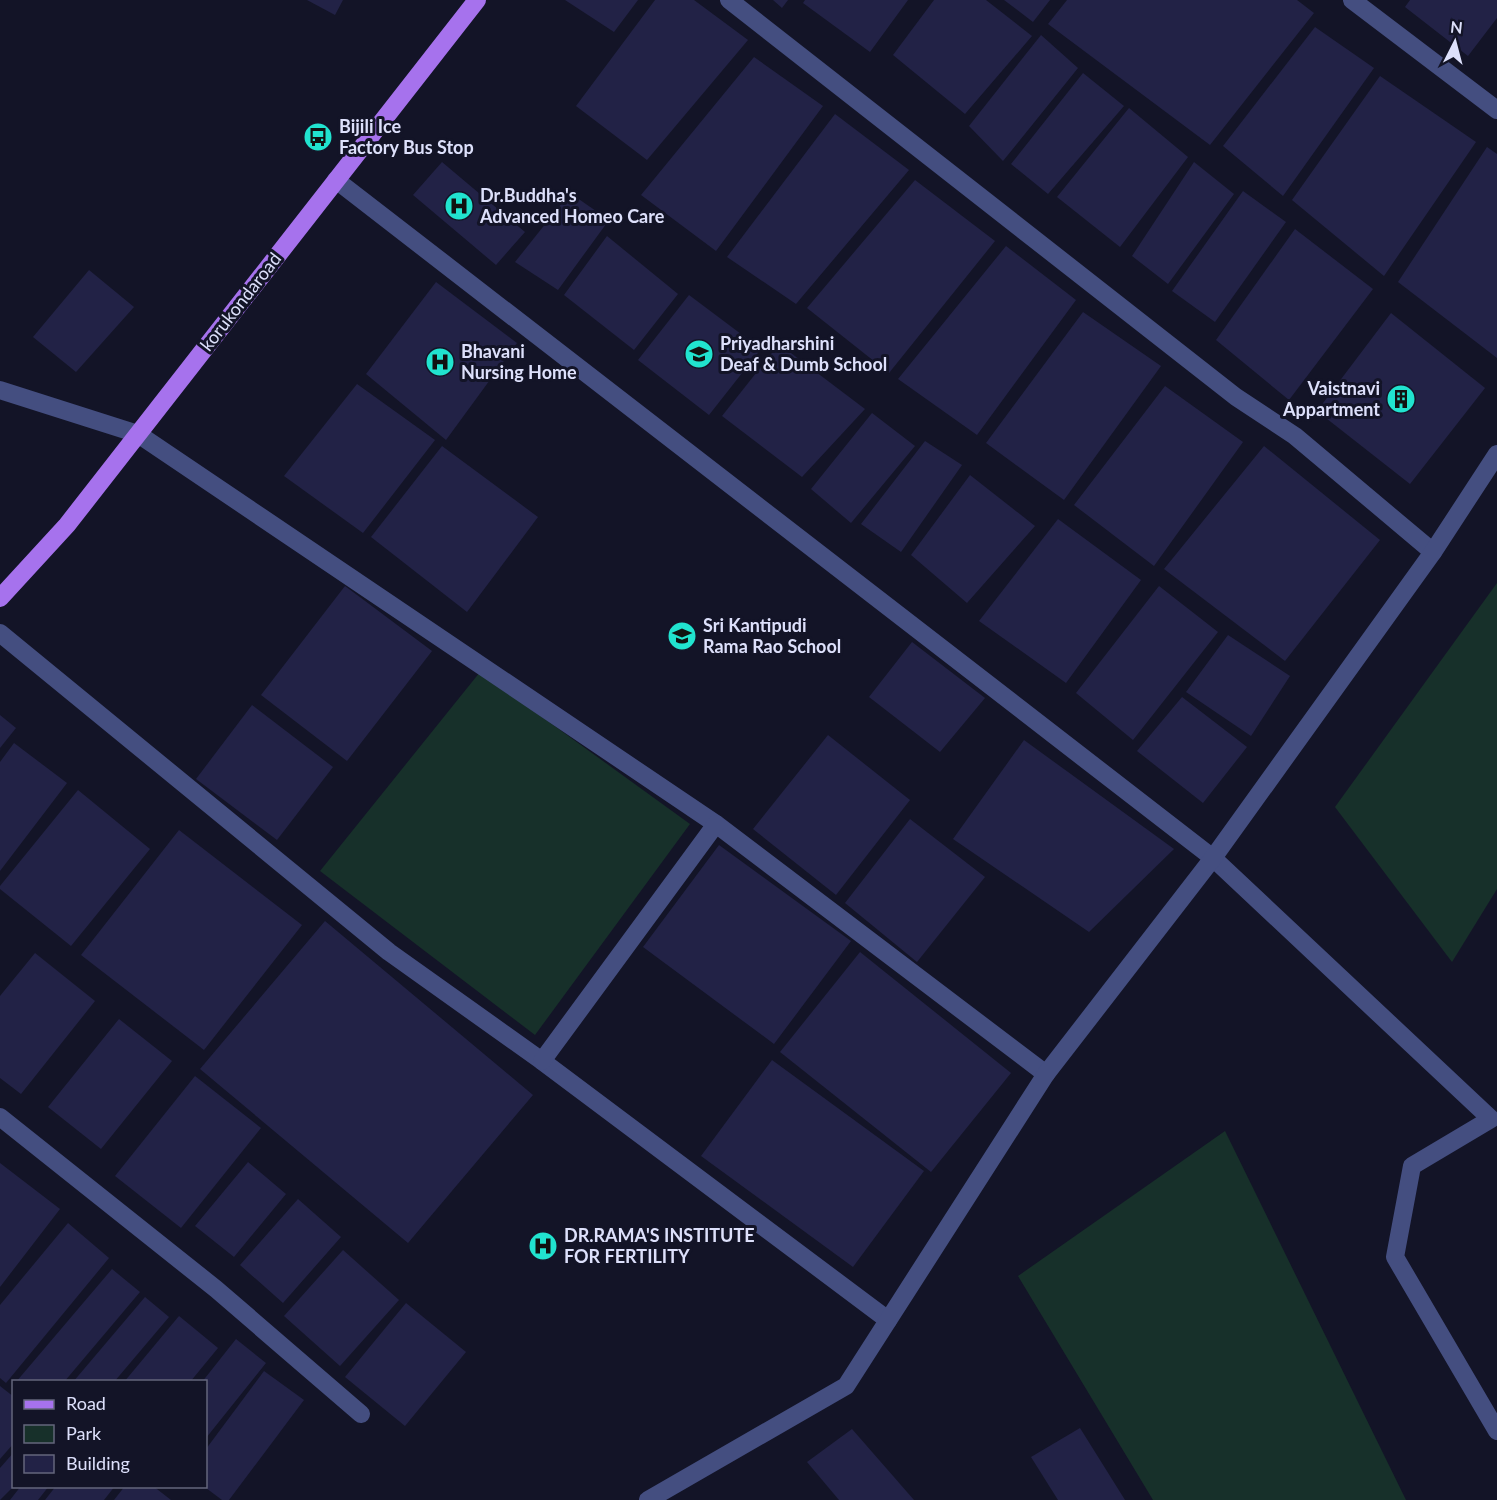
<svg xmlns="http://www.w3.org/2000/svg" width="1497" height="1500" font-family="Lato,sans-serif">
	<rect width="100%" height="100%" fill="#131427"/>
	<!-- green -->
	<g fill="#17302a">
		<polygon points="1497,583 1497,889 1452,962 1335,807"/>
		<polygon points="480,672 690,824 535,1035 320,871"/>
		<polygon points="1225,1131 1406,1500 1153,1500 1018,1276"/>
	</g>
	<!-- building -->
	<g fill="#222246">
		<polygon points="307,0 343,0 335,15"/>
		<polygon points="565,0 638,0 614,32"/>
		<polygon points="655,0 694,0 748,40 647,160 576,106"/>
		<polygon points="773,0 788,0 782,8"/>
		<polygon points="805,0 908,0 870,52 803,3"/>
		<polygon points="934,0 986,0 1032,36 965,114 893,55"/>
		<polygon points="1004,0 1050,0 1033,22"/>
		<polygon points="1067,0 1297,0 1314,13 1210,145 1048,24"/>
		<polygon points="1410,0 1497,0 1497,18 1468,56 1405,7"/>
		<polygon points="1315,27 1374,68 1283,196 1223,146"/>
		<polygon points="1041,35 1078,68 1003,161 969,126"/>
		<polygon points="754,57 823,106 716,251 641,195"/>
		<polygon points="1083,73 1124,106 1048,194 1011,164"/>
		<polygon points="1380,76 1476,142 1384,276 1292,200"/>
		<polygon points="1129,108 1188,157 1120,247 1057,197"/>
		<polygon points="835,114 909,170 796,304 727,257"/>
		<polygon points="1487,147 1497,154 1497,358 1398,282"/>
		<polygon points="442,162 525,232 496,265 413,195"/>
		<polygon points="1194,162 1234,194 1168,284 1132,256"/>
		<polygon points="915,180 995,241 889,373 807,308"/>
		<polygon points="1243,191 1286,222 1215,322 1172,291"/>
		<polygon points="570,193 609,220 558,290 515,262"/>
		<polygon points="1295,229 1373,289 1289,400 1216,340"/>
		<polygon points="607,236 678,294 634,350 564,295"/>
		<polygon points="1006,246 1076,300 977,435 898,379"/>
		<polygon points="89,270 134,307 76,372 33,337"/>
		<polygon points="436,282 517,343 446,440 366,374"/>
		<polygon points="689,295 761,349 709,415 638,360"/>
		<polygon points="1083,312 1161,366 1064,500 986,443"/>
		<polygon points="1391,313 1485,388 1410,484 1317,411"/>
		<polygon points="779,344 865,409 802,477 722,416"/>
		<polygon points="357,384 435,440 363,533 284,476"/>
		<polygon points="1165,386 1243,442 1154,566 1074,505"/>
		<polygon points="872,413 915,446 851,523 811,489"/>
		<polygon points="925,441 962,465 901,552 861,524"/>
		<polygon points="442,446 538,517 467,612 371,537"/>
		<polygon points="1264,446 1380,540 1285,661 1164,569"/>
		<polygon points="970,475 1035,526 967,603 911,555"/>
		<polygon points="1058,519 1141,580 1066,683 979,621"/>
		<polygon points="345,586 432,651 347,761 261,695"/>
		<polygon points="1159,586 1218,632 1133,740 1076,693"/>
		<polygon points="1228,635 1290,676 1251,736 1186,692"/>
		<polygon points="912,642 985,698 940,752 869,697"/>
		<polygon points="1182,697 1247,747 1203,803 1137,751"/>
		<polygon points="252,705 333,767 277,840 196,779"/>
		<polygon points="0,715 16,728 0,748"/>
		<polygon points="828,735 910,800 836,895 753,829"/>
		<polygon points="1024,740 1174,849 1089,932 953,839"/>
		<polygon points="14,743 67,783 0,871 0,762"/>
		<polygon points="78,790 150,849 71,946 0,889 0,886"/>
		<polygon points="910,819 985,877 917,962 845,903"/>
		<polygon points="179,830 302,925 204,1050 81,955"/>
		<polygon points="719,845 851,941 774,1044 643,947"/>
		<polygon points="325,921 533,1095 408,1243 200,1069"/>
		<polygon points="860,952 1011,1073 931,1172 780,1052"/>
		<polygon points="35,953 95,1001 21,1094 0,1078 0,996"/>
		<polygon points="119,1019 172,1061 101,1149 48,1107"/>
		<polygon points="772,1060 924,1171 853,1267 701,1156"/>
		<polygon points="195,1076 261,1128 181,1228 115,1176"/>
		<polygon points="248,1162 286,1194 234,1257 195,1226"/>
		<polygon points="0,1163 60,1209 0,1287"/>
		<polygon points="298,1199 341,1237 283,1303 240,1265"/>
		<polygon points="68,1223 109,1258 6,1383 0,1378 0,1305"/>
		<polygon points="343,1250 399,1300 340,1366 284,1316"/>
		<polygon points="112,1269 140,1292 64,1382 16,1382"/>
		<polygon points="145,1297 169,1317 114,1382 73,1382"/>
		<polygon points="406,1303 466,1352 405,1426 345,1377"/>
		<polygon points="179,1316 218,1348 190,1382 124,1382"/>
		<polygon points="236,1339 266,1363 206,1438 206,1382 202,1382"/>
		<polygon points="264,1371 304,1400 229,1500 222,1500 206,1488 206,1449"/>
		<polygon points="0,1386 14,1397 14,1443 0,1459"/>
		<polygon points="1080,1428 1125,1500 1058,1500 1031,1457"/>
		<polygon points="852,1429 914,1500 839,1500 807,1462"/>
		<polygon points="14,1452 14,1486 0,1500 0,1468"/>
		<polygon points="21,1486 49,1486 38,1500 10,1500"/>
		<polygon points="56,1486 115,1486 104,1500 45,1500"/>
		<polygon points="125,1486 153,1486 171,1500 114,1500"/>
	</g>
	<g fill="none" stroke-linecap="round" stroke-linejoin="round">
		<!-- minor -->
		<g stroke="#444e80" stroke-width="18">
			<polyline points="729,0 1236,397 1295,436 1433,552"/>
			<polyline points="1352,0 1497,110"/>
			<polyline points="336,180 1213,858 1491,1119 1412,1166 1395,1257 1497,1431"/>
			<polyline points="0,390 138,434 716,824 1046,1074"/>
			<polyline points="0,633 389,952 542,1061 888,1320"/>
			<polyline points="542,1061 716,824"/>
			<polyline points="0,1117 216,1289 361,1414"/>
			<polyline points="648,1500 846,1386 1046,1074 1213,858 1433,552 1497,454"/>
		</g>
		<!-- major -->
		<polyline stroke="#a672ed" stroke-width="18" points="0,598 67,525 477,0"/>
	</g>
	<!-- icons -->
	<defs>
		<g id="bus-disc" transform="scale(1.5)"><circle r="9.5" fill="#21e3cf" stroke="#131427"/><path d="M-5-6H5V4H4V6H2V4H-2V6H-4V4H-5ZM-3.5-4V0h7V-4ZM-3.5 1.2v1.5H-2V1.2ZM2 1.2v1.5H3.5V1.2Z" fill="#111"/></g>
		<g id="hospital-disc" transform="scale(1.5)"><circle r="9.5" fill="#21e3cf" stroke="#131427"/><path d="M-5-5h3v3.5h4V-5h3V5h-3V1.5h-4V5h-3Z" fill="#111"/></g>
		<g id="school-disc" transform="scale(1.5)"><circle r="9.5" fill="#21e3cf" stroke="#131427"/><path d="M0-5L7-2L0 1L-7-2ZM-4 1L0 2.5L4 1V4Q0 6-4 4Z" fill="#111"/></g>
		<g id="building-disc" transform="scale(1.5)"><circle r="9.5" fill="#21e3cf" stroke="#131427"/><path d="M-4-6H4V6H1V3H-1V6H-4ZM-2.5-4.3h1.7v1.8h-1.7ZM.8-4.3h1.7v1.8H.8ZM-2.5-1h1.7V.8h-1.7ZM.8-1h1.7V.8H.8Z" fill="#111"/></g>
	</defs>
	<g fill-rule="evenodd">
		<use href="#bus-disc" x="318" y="137"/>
		<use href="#hospital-disc" x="459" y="206"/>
		<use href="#school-disc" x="699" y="354"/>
		<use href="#hospital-disc" x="440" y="362"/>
		<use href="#building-disc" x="1401" y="399"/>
		<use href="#school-disc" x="682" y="636"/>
		<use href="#hospital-disc" x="543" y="1246"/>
	</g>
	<g text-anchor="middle" stroke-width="6" stroke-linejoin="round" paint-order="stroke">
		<!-- poi labels -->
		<g font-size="18" font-weight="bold" fill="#dde0fb" stroke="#131427" text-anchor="start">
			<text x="339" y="133">Bijili Ice<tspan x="339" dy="21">Factory Bus Stop</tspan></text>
			<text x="480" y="202">Dr.Buddha's<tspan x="480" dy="21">Advanced Homeo Care</tspan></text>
			<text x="720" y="350">Priyadharshini<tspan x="720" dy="21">Deaf &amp; Dumb School</tspan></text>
			<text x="461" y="358">Bhavani<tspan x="461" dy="21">Nursing Home</tspan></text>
			<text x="1380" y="395" text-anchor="end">Vaistnavi<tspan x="1380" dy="21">Appartment</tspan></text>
			<text x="703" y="632">Sri Kantipudi<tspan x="703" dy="21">Rama Rao School</tspan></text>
			<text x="564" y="1242">DR.RAMA'S INSTITUTE<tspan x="564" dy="21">FOR FERTILITY</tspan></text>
		</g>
		<!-- street labels -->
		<g font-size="18" fill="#dde0fb" stroke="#131427">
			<text transform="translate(241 302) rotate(-52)" y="6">korukondaroad</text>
		</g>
	</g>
	<!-- legend -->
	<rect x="12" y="1380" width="195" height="108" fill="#131427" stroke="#64667c" stroke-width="1.5"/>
	<rect x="24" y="1400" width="30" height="9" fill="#a672ed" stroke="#64667c" stroke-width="1.5"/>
	<text x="66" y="1410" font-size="18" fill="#dde0fb">Road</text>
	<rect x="24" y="1425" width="30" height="18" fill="#17302a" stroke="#64667c" stroke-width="1.5"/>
	<text x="66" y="1440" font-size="18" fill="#dde0fb">Park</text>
	<rect x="24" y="1455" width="30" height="18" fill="#222246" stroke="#64667c" stroke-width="1.5"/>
	<text x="66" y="1470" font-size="18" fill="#dde0fb">Building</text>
	<!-- north arrow -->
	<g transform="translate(1455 42) rotate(6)" stroke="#131427" stroke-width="4.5" paint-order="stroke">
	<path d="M0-4.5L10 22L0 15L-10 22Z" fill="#dde0fb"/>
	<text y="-9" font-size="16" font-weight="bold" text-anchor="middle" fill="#dde0fb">N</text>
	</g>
</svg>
